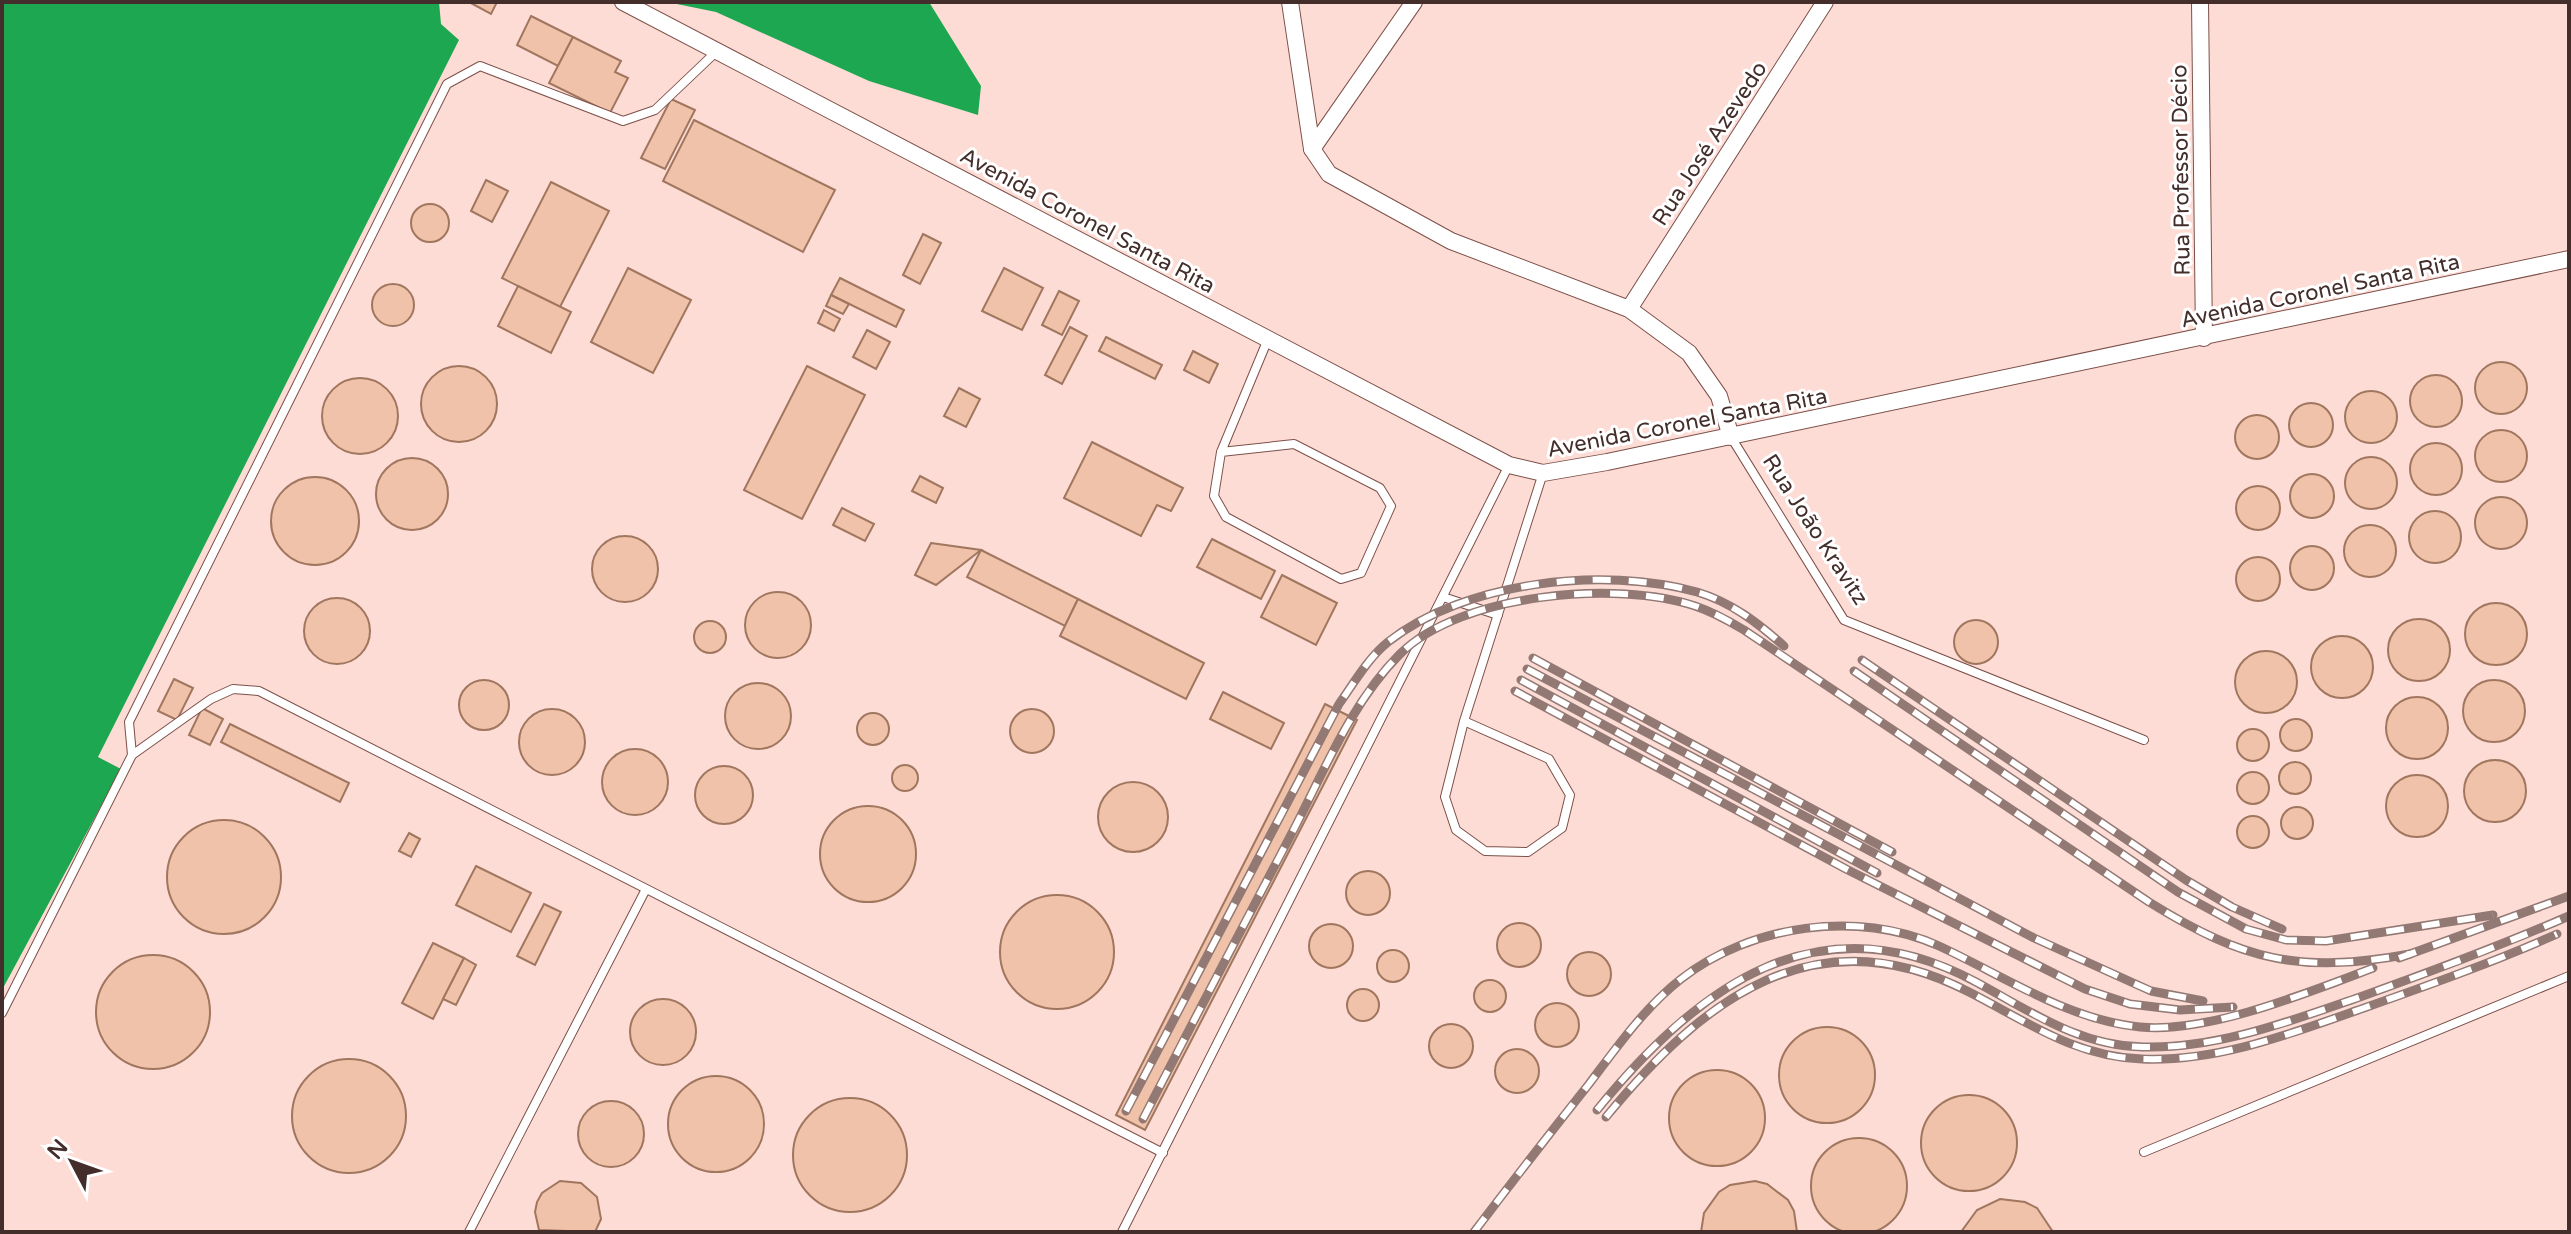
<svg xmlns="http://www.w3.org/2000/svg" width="2571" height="1234" font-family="'Varela Round',sans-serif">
	<rect width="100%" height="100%" fill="#fddcd6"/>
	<!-- water -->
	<g fill="#1ca750">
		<polygon points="2,2 439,2 441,24 459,40 98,757 121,769 2,990"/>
		<polygon points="667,2 929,2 981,86 978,115 869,81 716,12"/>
	</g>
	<!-- building -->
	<g fill="#f0c2a9" stroke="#a0765f" stroke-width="2">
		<polygon points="469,2 497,2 491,14"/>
		<polygon points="531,16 573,37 558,66 517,45"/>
		<polygon points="573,37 621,61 615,72 628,78 610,113 549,83"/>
		<polygon points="671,99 695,110 665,169 641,158"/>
		<polygon points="694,120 835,190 803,252 663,181"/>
		<polygon points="486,180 508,191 492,222 471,211"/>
		<polygon points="551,182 609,211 560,307 502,278"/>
		<circle cx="430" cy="223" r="19"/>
		<polygon points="923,234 941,243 920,284 903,275"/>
		<polygon points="628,268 691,300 653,373 591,342"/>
		<polygon points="1004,268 1043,288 1022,330 982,311"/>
		<polygon points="840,278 904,310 896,327 831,295"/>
		<circle cx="393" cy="305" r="21"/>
		<polygon points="518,286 571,312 551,353 498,326"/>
		<polygon points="1059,291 1079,301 1062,335 1042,325"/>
		<polygon points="831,295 849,304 843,314 826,306"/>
		<polygon points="824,310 840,319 834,331 818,323"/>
		<polygon points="1070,327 1087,336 1062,384 1045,375"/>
		<polygon points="867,330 890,342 876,369 853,357"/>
		<polygon points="1106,337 1162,365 1155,379 1099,351"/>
		<polygon points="1193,351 1218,364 1209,383 1184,370"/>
		<circle cx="2501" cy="388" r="26"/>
		<polygon points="807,366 865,395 802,519 744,490"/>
		<circle cx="459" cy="404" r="38"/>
		<circle cx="2436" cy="401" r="26"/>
		<circle cx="360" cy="416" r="38"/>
		<polygon points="959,388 980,399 966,427 944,416"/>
		<circle cx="2371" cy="417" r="26"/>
		<circle cx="2311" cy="425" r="22"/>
		<circle cx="2257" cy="437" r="22"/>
		<circle cx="2501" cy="456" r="26"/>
		<polygon points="1092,442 1183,488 1171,511 1157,505 1141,536 1064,498"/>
		<circle cx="2436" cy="469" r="26"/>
		<circle cx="2371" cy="483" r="26"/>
		<circle cx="412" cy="494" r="36"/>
		<circle cx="2312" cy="496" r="22"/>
		<polygon points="920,476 943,488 936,503 912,491"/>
		<circle cx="315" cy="521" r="44"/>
		<circle cx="2258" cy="508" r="22"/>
		<circle cx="2501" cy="523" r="26"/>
		<polygon points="842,508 874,524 865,541 833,525"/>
		<circle cx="2435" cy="537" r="26"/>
		<circle cx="2370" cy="551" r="26"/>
		<circle cx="625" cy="569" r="33"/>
		<polygon points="1212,539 1275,571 1261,599 1197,567"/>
		<polygon points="931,543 981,550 936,585 915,575"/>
		<circle cx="2312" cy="568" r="22"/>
		<polygon points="981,550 1078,599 1065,626 967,577"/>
		<circle cx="2258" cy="579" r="22"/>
		<polygon points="1282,575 1337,603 1316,645 1261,617"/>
		<circle cx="778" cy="625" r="33"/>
		<circle cx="337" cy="631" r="33"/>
		<polygon points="1078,599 1204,663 1186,699 1060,636"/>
		<circle cx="2496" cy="634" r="31"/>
		<circle cx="2419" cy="650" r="31"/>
		<circle cx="1976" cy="642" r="22"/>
		<circle cx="710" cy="637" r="16"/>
		<circle cx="2342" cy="667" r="31"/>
		<circle cx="2266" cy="682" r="31"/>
		<polygon points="174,679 193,688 177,720 158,711"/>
		<circle cx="2494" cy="711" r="31"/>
		<circle cx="484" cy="705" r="25"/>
		<circle cx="758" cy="716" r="33"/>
		<polygon points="1223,692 1284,723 1271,749 1210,719"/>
		<circle cx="2417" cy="728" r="31"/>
		<polygon points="1325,704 1357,720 1145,1130 1116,1115"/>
		<polygon points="202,708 223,719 210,745 189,735"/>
		<circle cx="1032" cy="731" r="22"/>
		<circle cx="552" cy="742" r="33"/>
		<circle cx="873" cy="729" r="16"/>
		<circle cx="2296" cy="735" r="16"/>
		<polygon points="230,724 349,783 340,802 221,742"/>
		<circle cx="2253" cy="745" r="16"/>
		<circle cx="635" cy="782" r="33"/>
		<circle cx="2495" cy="791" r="31"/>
		<circle cx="2295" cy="778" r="16"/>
		<circle cx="905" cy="778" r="13"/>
		<circle cx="724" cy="795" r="29"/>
		<circle cx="2253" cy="788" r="16"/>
		<circle cx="2417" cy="806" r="31"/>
		<circle cx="1133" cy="817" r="35"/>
		<circle cx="868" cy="854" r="48"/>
		<circle cx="2297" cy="823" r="16"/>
		<circle cx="2253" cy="832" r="16"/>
		<circle cx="224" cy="877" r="57"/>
		<polygon points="409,833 420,839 411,857 399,851"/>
		<polygon points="476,866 531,893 511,932 456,905"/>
		<circle cx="1368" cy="893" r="22"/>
		<circle cx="1057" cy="952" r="57"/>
		<polygon points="544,904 561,912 535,965 517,956"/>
		<circle cx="1519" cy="945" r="22"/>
		<circle cx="1331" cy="946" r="22"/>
		<polygon points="433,943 464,958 433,1019 402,1003"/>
		<circle cx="1393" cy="966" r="16"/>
		<circle cx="1589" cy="974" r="22"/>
		<circle cx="153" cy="1012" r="57"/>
		<polygon points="464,958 476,965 456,1005 443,999"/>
		<circle cx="1490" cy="996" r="16"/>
		<circle cx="1363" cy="1005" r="16"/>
		<circle cx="663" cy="1032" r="33"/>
		<circle cx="1557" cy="1025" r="22"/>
		<circle cx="1451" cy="1046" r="22"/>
		<circle cx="1827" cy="1075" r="48"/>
		<circle cx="1517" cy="1071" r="22"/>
		<circle cx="349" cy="1116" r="57"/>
		<circle cx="1717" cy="1118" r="48"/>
		<circle cx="716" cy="1124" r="48"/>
		<circle cx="1969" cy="1143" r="48"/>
		<circle cx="850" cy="1155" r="57"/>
		<circle cx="611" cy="1134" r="33"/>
		<circle cx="1859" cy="1186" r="48"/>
		<polygon points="560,1181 581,1183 597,1197 601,1219 595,1232 539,1230 535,1212 537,1202 542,1193"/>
		<polygon points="1755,1181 1767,1184 1788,1200 1794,1211 1797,1232 1701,1232 1704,1213 1719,1192 1730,1185"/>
		<polygon points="2000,1199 2025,1202 2037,1208 2053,1232 1961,1232 1977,1210"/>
	</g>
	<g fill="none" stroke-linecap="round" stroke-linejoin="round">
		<!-- service casing -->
		<g stroke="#7d5049" stroke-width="10">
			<g id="service">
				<polyline points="1731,437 1844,620 2144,740"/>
				<polyline points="1221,452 1294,444 1380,488 1391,506 1361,573 1341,579 1226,517 1214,496 1221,452 1268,339"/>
				<polyline points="1443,597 1498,615"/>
				<polyline points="1464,721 1549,759 1570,795 1562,828 1528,852 1485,851 1456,830 1445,797 1464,721 1543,473"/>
				<polyline points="132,755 211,699 233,689 259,691 1163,1153"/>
				<polyline points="2,1013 132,755 129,722 447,84 480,66 623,121 655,110 716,52"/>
				<polyline points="2144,1152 2569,976"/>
				<polyline points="469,1232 645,891"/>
				<polyline points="1122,1232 1509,465"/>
			</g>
		</g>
		<!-- minor casing -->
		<g stroke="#7d5049" stroke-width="18">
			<g id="minor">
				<polyline points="623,2 1509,465 1543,473 1607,462 2569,259"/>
				<polyline points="1290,2 1312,149 1329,174 1451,241 1629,309 1689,353 1719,396 1731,437"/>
				<polyline points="2200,2 2204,338"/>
				<polyline points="1312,149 1414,2"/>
				<polyline points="1629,309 1825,2"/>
			</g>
		</g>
		<!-- service -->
		<use href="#service" stroke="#fff" stroke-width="8"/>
		<!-- minor -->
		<use href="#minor" stroke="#fff" stroke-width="16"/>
		<!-- rail casing -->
		<g stroke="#937974" stroke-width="9">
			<g id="rail">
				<polyline points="1533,658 1892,852"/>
				<polyline points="1862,660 2186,880 2232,907 2282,929"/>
				<polyline points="1527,669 2034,938 2151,991 2203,1001"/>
				<polyline points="1854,671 2178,892 2246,929 2286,940 2326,941 2493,915"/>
				<polyline points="1521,680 1877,873"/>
				<polyline points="1515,691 1846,869 2085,989 2130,1004 2180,1010 2233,1007"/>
				<polyline points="2399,958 2569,896"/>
				<path d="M1597,1110c99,-122 220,-214 379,-128 54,29 103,64 167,65 75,2 147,-26 217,-50 70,-25 140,-51 209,-81"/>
				<path d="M1126,1111l213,-407c15,-21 29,-46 49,-62 78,-61 215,-76 309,-50 34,10 61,31 87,54"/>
				<path d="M1606,1117c96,-117 208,-205 363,-125 57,29 106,65 173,67 77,3 150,-26 222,-51 65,-23 130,-46 193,-74"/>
				<path d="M1143,1119c50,-97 100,-193 151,-290 31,-60 58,-127 106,-175 61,-61 218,-74 295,-48 18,6 34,15 49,24l405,272c95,59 150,72 261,52"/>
				<path d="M1474,1232c38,-50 76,-99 115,-148 28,-37 55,-76 92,-105 69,-54 177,-70 258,-33 65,30 129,74 201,81 67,7 169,-35 233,-59"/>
			</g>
		</g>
		<!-- rail -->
		<use href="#rail" stroke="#fff" stroke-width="6" stroke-dasharray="18" stroke-linecap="butt"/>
	</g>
	<g text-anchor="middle" stroke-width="6" stroke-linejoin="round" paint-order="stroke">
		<!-- street labels -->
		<g font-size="22" fill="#432e2b" stroke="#fff">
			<text transform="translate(1709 143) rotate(-57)" y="8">Rua José Azevedo</text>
			<text transform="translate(2180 170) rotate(-91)" y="8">Rua Professor Décio</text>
			<text transform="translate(1088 220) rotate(28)" y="8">Avenida Coronel Santa Rita</text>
			<text transform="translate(2320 290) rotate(-12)" y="8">Avenida Coronel Santa Rita</text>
			<text transform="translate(1687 422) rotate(-11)" y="8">Avenida Coronel Santa Rita</text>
			<text transform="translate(1816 529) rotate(57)" y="8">Rua João Kravitz</text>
		</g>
	</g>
	<!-- border -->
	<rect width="2571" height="1234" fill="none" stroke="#432e2b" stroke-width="8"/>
	<!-- north arrow -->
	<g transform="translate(72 1162) rotate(311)" stroke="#ffffff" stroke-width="6" paint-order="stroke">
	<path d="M0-6L14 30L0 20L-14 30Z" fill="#432e2b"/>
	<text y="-12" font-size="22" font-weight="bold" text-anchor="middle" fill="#432e2b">N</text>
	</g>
</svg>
